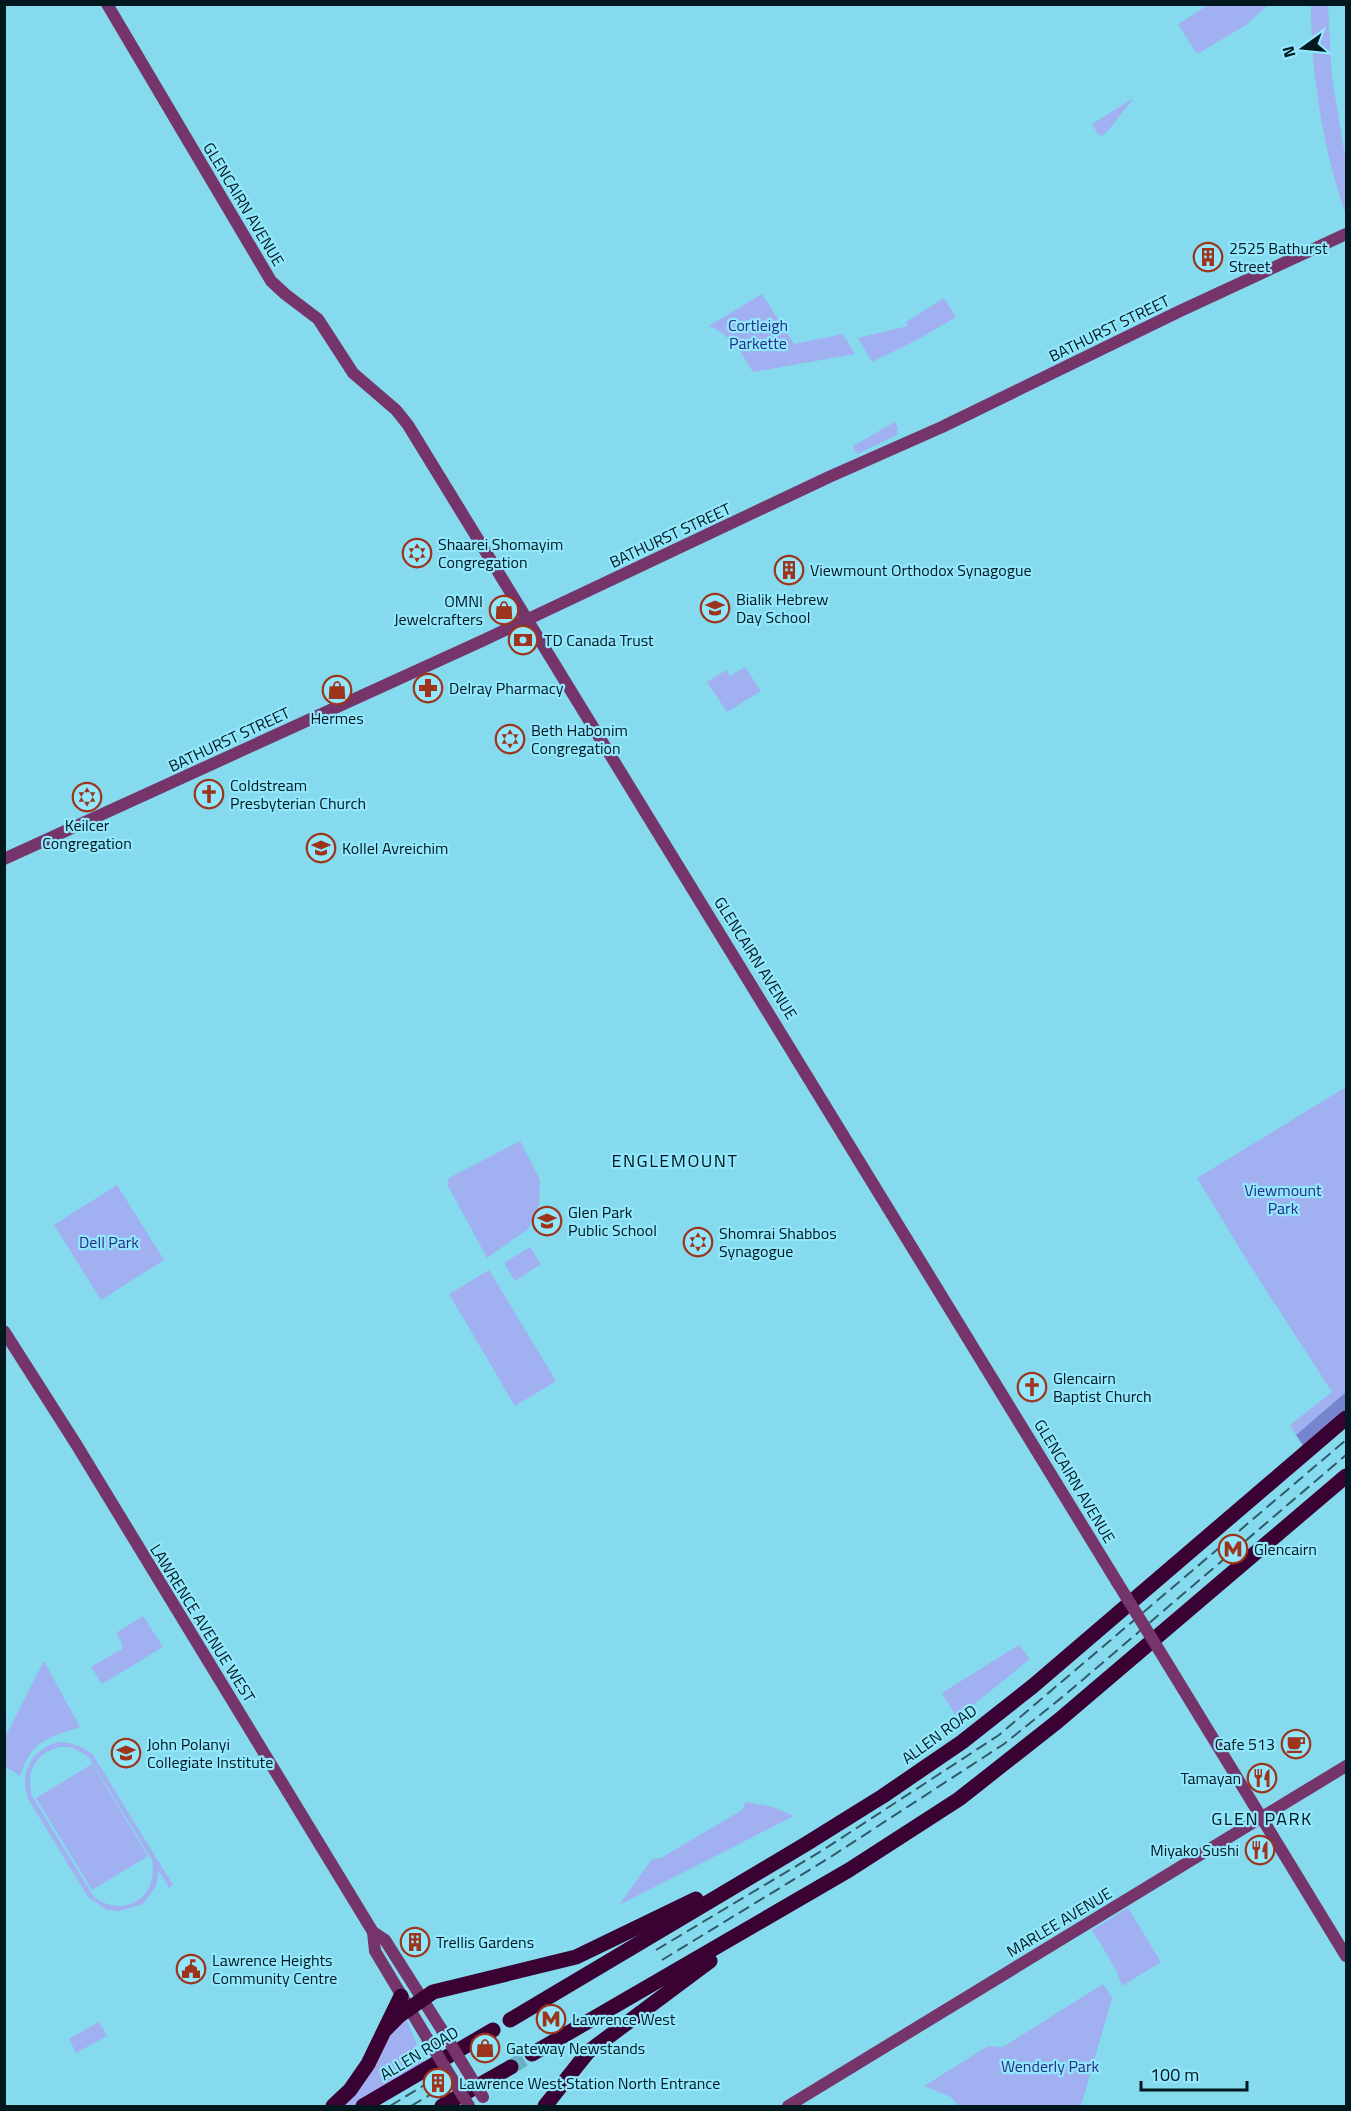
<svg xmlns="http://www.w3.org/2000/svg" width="1351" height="2111" font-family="'Titillium Web',sans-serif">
	<rect width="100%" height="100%" fill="#85daee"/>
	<!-- green -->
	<g fill="#a1b0f1" fill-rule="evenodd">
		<polygon points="1208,5 1208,4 1268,5 1246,25 1199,53 1195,51 1178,24"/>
		<path d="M1311,5h17l4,74 14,83v53c-23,-67 -35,-139 -35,-210z"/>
		<path d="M1132,99l1,1c-11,10 -21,29 -31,36l-4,-2 -6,-10z"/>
		<path d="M762,294l32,50 49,-10 12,20 -102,18c-12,-20 -22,-37 -44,-46z"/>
		<polygon points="944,298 956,317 917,340 872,362 858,338 908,326 906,322"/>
		<polygon points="895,422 898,428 897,435 857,454 853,446"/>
		<polygon points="745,667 761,691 727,712 707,682 726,670 730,676"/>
		<polygon points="1346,1087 1346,1392 1296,1435 1290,1425 1332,1392 1251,1267 1197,1178"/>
		<polygon points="520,1141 540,1180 539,1205 528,1229 487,1258 447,1184 449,1178"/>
		<polygon points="117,1185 164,1260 101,1300 54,1225"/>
		<polygon points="530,1247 541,1264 515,1281 504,1263"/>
		<polygon points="489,1270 556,1381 515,1406 449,1294"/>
		<polygon points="143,1616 163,1647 102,1684 91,1667 122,1649 122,1643 116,1633"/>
		<polygon points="1019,1645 1030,1659 957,1718 942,1693"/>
		<path d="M44,1661l36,66c-35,12 -47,13 -60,49l-15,-10v-29z"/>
		<path d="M58,1742c15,1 23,3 35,13l80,130 -4,3 -10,-17 -3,15 -13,18 -24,7 -12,-1 -19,-13 -60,-98c-9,-26 3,-49 30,-57zM60,1747h11l17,9 64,104c7,38 -28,59 -58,37l-62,-101c-7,-25 4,-43 28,-49z"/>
		<polygon points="92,1764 148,1856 92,1890 36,1798"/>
		<polygon points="746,1802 773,1807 794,1816 619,1905 652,1859 661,1858 742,1810"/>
		<polygon points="1128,1908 1161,1962 1122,1986 1115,1968 1092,1930"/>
		<polygon points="1103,1984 1112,1998 1081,2106 959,2106 951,2097 924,2086 988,2046 1003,2047"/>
		<polygon points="406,2019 417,2044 415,2046 425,2063 353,2106 341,2106 396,2024"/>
		<polygon points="99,2022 107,2036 76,2053 69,2039"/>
	</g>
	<!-- forest -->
	<polygon fill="#7785ce" points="1346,1392 1346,1410 1304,1447 1296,1435"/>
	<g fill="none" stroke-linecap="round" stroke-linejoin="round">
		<!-- highway-tunnel -->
		<polyline stroke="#6ab3c4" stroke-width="15" stroke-dasharray="15 8" stroke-linecap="butt" points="511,2067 532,2054"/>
		<!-- secondary -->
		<g stroke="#75346a" stroke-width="12">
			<polyline points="107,4 271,281 285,294 318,319 353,373 396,410 408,425 1117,1582"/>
			<polyline points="4,859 484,640 829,477 942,427 1180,311 1346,234"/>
			<polyline points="4,1331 76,1444 373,1932 375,1951 427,2038"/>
			<polyline points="1167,1663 1346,1956"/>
			<polyline points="373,1932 385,1940 442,2030"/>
			<polyline points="788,2106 1346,1766"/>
		</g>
		<!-- highway -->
		<g stroke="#390232" stroke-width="15">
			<polyline points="510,2020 806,1844 883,1796 962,1742 1033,1686 1346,1418"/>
			<polyline points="385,2030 400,2015 433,1992 576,1957 696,1899"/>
			<polyline points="532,2054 849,1870 959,1799 1058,1721 1346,1476"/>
			<polyline points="333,2106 350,2090 368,2064 401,1996"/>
			<polyline points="363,2106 493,2030"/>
			<polyline points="442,2106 511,2067"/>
			<polyline points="545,2106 588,2052 710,1961"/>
		</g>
		<!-- rail -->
		<g stroke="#2e5b66" stroke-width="2" stroke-dasharray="12 6" stroke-linecap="butt">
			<polyline points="656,1950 823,1850 999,1735 1346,1440"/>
			<polyline points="662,1960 829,1858 1004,1744 1066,1694 1346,1455"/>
			<polyline points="390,2106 431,2081"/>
			<polyline points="411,2106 440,2089"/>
		</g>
		<!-- secondary-bridge -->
		<g stroke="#75346a" stroke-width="12">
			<polyline points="1117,1582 1167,1663"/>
			<polyline points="442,2030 483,2097"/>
			<polyline points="427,2038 469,2106"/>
		</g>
	</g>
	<!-- icons -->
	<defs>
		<g id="building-ring" transform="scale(1.5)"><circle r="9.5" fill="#92e7fc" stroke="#9d341b" stroke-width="1.5"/><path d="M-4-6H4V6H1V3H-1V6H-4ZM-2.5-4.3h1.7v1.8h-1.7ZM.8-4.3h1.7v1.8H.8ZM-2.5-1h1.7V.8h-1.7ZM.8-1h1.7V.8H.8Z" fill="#9d341b"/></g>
		<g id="synagogue-ring" transform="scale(1.5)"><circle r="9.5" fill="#92e7fc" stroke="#9d341b" stroke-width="1.5"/><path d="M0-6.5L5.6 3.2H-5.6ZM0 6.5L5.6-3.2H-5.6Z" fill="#9d341b"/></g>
		<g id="school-ring" transform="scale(1.5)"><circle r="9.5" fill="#92e7fc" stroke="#9d341b" stroke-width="1.5"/><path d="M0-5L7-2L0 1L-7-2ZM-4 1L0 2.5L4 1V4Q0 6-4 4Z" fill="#9d341b"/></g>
		<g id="shop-ring" transform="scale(1.5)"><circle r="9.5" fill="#92e7fc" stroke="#9d341b" stroke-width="1.5"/><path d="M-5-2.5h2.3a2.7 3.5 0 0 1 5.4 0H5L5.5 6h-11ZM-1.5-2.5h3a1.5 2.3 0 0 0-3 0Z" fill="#9d341b"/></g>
		<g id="bank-ring" transform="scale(1.5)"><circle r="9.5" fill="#92e7fc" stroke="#9d341b" stroke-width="1.5"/><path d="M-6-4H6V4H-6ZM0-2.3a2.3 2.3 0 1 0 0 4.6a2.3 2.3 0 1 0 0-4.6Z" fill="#9d341b"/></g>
		<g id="pharmacy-ring" transform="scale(1.5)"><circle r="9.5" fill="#92e7fc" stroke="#9d341b" stroke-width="1.5"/><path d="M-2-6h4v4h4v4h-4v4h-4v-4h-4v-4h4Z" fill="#9d341b"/></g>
		<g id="church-ring" transform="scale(1.5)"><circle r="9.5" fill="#92e7fc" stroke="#9d341b" stroke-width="1.5"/><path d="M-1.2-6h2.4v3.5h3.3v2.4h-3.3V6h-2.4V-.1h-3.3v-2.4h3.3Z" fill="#9d341b"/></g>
		<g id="university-ring" transform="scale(1.5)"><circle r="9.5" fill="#92e7fc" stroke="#9d341b" stroke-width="1.5"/><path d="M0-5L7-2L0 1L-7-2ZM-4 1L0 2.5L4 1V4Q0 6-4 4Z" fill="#9d341b"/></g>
		<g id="metro-ring" transform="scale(1.5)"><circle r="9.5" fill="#92e7fc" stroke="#9d341b" stroke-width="1.5"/><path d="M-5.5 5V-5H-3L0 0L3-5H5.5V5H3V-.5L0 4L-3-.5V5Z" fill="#9d341b"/></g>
		<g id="cafe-ring" transform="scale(1.5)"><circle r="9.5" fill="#92e7fc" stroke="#9d341b" stroke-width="1.5"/><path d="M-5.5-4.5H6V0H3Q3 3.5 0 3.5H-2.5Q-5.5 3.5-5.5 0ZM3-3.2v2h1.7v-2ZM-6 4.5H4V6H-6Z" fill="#9d341b"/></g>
		<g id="restaurant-ring" transform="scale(1.5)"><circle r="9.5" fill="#92e7fc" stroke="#9d341b" stroke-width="1.5"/><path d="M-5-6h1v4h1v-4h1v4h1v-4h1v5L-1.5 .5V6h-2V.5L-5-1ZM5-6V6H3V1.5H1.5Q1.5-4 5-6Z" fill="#9d341b"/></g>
		<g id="civic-ring" transform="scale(1.5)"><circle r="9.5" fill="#92e7fc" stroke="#9d341b" stroke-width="1.5"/><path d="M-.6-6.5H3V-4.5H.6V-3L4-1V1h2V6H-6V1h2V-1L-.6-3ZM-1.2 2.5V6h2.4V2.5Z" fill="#9d341b"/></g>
	</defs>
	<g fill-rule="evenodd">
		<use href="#building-ring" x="1208" y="257"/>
		<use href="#synagogue-ring" x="417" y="553"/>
		<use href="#building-ring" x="789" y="570"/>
		<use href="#school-ring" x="715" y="608"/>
		<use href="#shop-ring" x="504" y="610"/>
		<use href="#bank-ring" x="523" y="640"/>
		<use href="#pharmacy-ring" x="428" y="688"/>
		<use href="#shop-ring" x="337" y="690"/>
		<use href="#synagogue-ring" x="510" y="739"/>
		<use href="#church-ring" x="209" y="794"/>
		<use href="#synagogue-ring" x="87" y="797"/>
		<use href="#university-ring" x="321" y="848"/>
		<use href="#school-ring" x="547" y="1221"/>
		<use href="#synagogue-ring" x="698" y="1242"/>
		<use href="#church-ring" x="1032" y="1387"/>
		<use href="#metro-ring" x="1233" y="1549"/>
		<use href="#cafe-ring" x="1296" y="1744"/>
		<use href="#school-ring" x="126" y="1753"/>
		<use href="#restaurant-ring" x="1262" y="1778"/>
		<use href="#restaurant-ring" x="1260" y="1850"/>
		<use href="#building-ring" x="415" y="1942"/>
		<use href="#civic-ring" x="191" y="1969"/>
		<use href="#metro-ring" x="551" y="2019"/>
		<use href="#shop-ring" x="485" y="2048"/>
		<use href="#building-ring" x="438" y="2083"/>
	</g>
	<g text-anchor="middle" stroke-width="4.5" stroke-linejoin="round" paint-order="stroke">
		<!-- street labels -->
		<g font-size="16" fill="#00181e" stroke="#92e7fc">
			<text transform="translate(244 204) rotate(59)" y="6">GLENCAIRN AVENUE</text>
			<text transform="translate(1109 328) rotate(-26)" y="6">BATHURST STREET</text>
			<text transform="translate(670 535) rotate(-25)" y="6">BATHURST STREET</text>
			<text transform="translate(229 739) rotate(-25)" y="6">BATHURST STREET</text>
			<text transform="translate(756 958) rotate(58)" y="6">GLENCAIRN AVENUE</text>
			<text transform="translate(1075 1481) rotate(59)" y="6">GLENCAIRN AVENUE</text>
			<text transform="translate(203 1623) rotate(58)" y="6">LAWRENCE AVENUE WEST</text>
			<text transform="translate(939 1734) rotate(-36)" y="6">ALLEN ROAD</text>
			<text transform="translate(1059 1922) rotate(-31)" y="6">MARLEE AVENUE</text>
			<text transform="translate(419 2053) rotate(-31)" y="6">ALLEN ROAD</text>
		</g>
		<!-- poi labels -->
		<g font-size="16" fill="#00181e" stroke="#92e7fc" text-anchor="start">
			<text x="1229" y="254">2525 Bathurst<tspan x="1229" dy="18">Street</tspan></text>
			<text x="438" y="550">Shaarei Shomayim<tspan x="438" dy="18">Congregation</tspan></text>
			<text x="810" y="576">Viewmount Orthodox Synagogue</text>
			<text x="736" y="605">Bialik Hebrew<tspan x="736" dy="18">Day School</tspan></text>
			<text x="483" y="607" text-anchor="end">OMNI<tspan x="483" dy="18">Jewelcrafters</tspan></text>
			<text x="544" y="646">TD Canada Trust</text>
			<text x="449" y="694">Delray Pharmacy</text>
			<text x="337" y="724" text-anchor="middle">Hermes</text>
			<text x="531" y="736">Beth Habonim<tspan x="531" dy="18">Congregation</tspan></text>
			<text x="230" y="791">Coldstream<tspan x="230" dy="18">Presbyterian Church</tspan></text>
			<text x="87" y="831" text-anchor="middle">Keilcer<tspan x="87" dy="18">Congregation</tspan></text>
			<text x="342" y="854">Kollel Avreichim</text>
			<text x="568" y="1218">Glen Park<tspan x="568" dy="18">Public School</tspan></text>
			<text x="719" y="1239">Shomrai Shabbos<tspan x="719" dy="18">Synagogue</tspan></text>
			<text x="1053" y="1384">Glencairn<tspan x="1053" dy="18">Baptist Church</tspan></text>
			<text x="1254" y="1555">Glencairn</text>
			<text x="147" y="1750">John Polanyi<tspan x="147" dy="18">Collegiate Institute</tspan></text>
			<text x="1275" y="1750" text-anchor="end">Cafe 513</text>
			<text x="1241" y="1784" text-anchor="end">Tamayan</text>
			<text x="1239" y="1856" text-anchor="end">Miyako Sushi</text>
			<text x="436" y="1948">Trellis Gardens</text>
			<text x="212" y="1966">Lawrence Heights<tspan x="212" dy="18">Community Centre</tspan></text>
			<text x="572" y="2025">Lawrence West</text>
			<text x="506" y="2054">Gateway Newstands</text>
			<text x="459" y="2089">Lawrence West Station North Entrance</text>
		</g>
		<!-- park labels -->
		<g font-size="16" fill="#292d83" stroke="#92e7fc">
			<text x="758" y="331">Cortleigh<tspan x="758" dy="18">Parkette</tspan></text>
			<text x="1283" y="1196">Viewmount<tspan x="1283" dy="18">Park</tspan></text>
			<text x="109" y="1248">Dell Park</text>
			<text x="1050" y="2072">Wenderly Park</text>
		</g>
		<!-- neighbourhood labels -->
		<g font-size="18" letter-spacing="1.5" fill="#00181e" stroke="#92e7fc">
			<text x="675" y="1167">ENGLEMOUNT</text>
			<text x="1262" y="1825">GLEN PARK</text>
		</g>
	</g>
	<!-- border -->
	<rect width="1351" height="2111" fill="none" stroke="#00181e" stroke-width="12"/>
	<!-- north arrow -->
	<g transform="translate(1303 48) rotate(255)" stroke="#92e7fc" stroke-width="4.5" paint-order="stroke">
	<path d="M0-4.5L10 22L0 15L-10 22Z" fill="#00181e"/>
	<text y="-9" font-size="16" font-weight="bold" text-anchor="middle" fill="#00181e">N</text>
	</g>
	<!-- scale -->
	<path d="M1141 2081v9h106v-9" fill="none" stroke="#00181e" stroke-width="3"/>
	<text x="1150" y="2081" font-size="18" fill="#00181e" stroke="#92e7fc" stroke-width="4.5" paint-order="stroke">100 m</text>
</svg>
